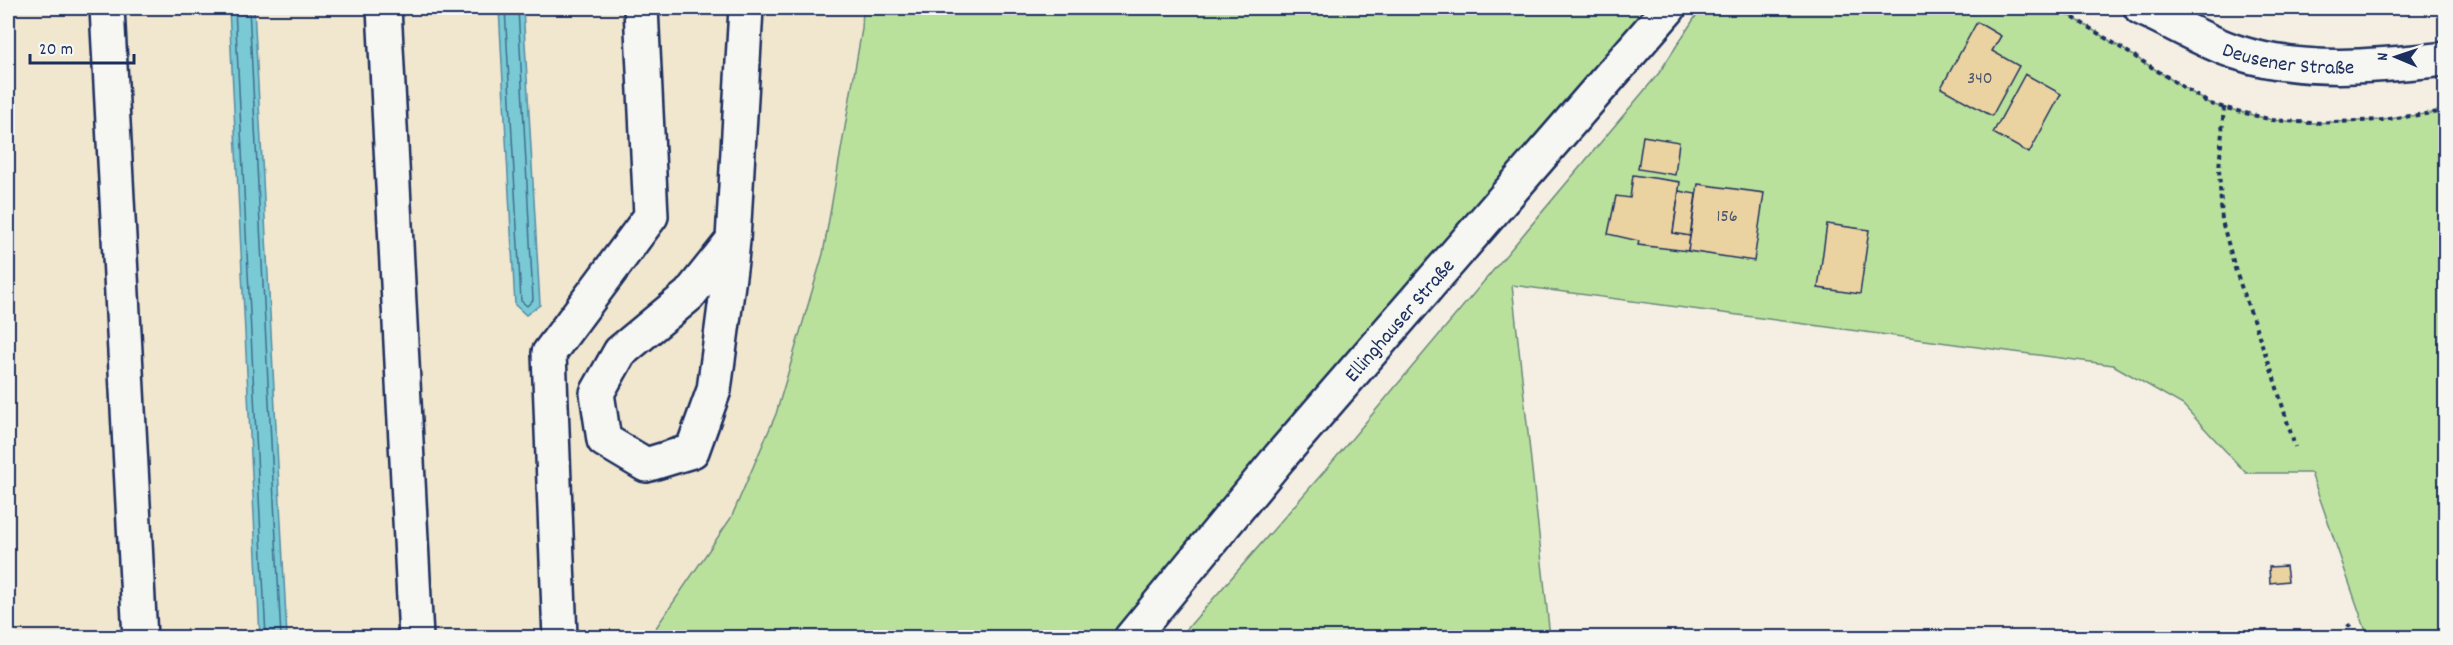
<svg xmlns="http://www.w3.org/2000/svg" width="2453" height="645" font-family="Dekko,sans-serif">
	<rect width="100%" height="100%" fill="#f4efe2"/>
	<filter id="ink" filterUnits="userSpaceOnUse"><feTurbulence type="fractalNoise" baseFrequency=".0167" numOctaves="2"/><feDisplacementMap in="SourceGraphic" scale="12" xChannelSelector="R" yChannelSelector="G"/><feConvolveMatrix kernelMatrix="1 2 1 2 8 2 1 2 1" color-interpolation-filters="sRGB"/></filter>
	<g filter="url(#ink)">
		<!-- built -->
		<polygon fill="#f1e6ce" points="8,8 863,8 862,29 823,254 776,414 731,518 649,637 8,637"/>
		<!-- green -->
		<g fill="#bae19c" stroke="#6a887d" stroke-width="1.5">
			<polygon points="863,8 1669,8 1131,637 649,638 731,518 776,414 823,254 862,29"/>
			<polygon points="1701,8 2058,8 2210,104 2272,120 2312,123 2382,120 2445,111 2445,637 2368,637 2311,473 2246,473 2183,405 2113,365 1512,285 1550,637 1179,638 1328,467 1659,73"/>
		</g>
		<!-- water -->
		<g fill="#7acad5" stroke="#548ca5" stroke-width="1.5">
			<polygon points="229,8 254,8 287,637 260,637"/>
			<polygon points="499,8 523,8 540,305 526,315 515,305"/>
		</g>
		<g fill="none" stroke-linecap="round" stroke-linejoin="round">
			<!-- shore -->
			<g stroke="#416d8e" stroke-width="1.5">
				<polyline points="235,8 266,638"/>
				<polyline points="249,8 281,638"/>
				<polyline points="505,8 521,301 527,306 533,300 518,8"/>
			</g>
		</g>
		<!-- building -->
		<g fill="#ebd2a1" stroke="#1b2f5e" stroke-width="1.5">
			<polygon points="1977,22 2001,36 1992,51 2019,66 1992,116 1941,88"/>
			<polygon points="2025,74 2061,94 2029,153 1993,133"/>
			<polygon points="1643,136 1679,142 1675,175 1638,169"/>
			<polygon points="1633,175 1680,182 1673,233 1690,236 1688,251 1638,245 1639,241 1608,234 1616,196 1630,198"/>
			<polygon points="1698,184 1764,193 1754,261 1688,251"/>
			<polygon points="1679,191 1696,194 1690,236 1673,233"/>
			<polygon points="1827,224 1869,230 1860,294 1818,288"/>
			<polygon points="2286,566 2288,581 2270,583 2269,567"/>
		</g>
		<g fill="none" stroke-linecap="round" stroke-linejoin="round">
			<!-- minor casing -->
			<g stroke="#1b2f5e" stroke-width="38">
				<g id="minor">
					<polyline points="107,8 140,638"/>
					<polyline points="384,8 416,638"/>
					<path id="s1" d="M2141,8c29,13 66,35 95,44 66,22 142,14 210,7"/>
					<polyline points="733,240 689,295 620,352 597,393 604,440 646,465 692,451 714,390 731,261 733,240 746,8"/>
					<polyline points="560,638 549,353 651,216 641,8"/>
				</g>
			</g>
			<!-- major casing -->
			<g stroke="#1b2f5e" stroke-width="38">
				<g id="major">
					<path id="s2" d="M1131,638l148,-180 390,-450"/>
				</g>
			</g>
			<!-- path -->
			<g stroke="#1b2f5e" stroke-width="4" stroke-dasharray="4.5 4.5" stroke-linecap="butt">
				<polyline points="2058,8 2210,104 2272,120 2312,123 2382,120 2446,111"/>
				<polyline points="2224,107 2219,169 2222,221 2236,272 2273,375 2295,447"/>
				<polyline points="2348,624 2357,638"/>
			</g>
			<!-- minor -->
			<use href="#minor" stroke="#f6f6f2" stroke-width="33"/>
			<!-- major -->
			<use href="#major" stroke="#f6f6f2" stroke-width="33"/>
		</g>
	</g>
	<g text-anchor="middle" stroke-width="4.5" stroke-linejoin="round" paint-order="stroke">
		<!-- number labels -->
		<g font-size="18" fill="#4f586f">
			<text x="1980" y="83">340</text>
			<text x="1727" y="221">156</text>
		</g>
		<!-- street labels -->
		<g font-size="21" fill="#1b2f5e" stroke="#f6f6f2">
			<text dy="7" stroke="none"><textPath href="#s1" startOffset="158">Deusener Straße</textPath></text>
			<text dy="7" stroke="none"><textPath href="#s2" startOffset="416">Ellinghauser Straße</textPath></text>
		</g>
	</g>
	<!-- margin -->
	<rect width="2453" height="645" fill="none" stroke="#f6f6f2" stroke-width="30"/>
	<rect x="15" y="15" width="2423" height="615" fill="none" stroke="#1b2f5e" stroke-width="2" filter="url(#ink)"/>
	<!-- north arrow -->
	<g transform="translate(2396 57) rotate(272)" stroke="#f6f6f2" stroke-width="4.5" paint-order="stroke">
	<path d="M0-4.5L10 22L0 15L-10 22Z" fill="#1b2f5e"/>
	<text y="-9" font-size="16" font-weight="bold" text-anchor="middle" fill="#1b2f5e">N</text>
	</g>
	<!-- scale -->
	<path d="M30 54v9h104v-9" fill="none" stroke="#1b2f5e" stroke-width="3"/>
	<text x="39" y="54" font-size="18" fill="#1b2f5e" stroke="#f6f6f2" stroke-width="4.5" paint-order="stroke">20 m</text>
</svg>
